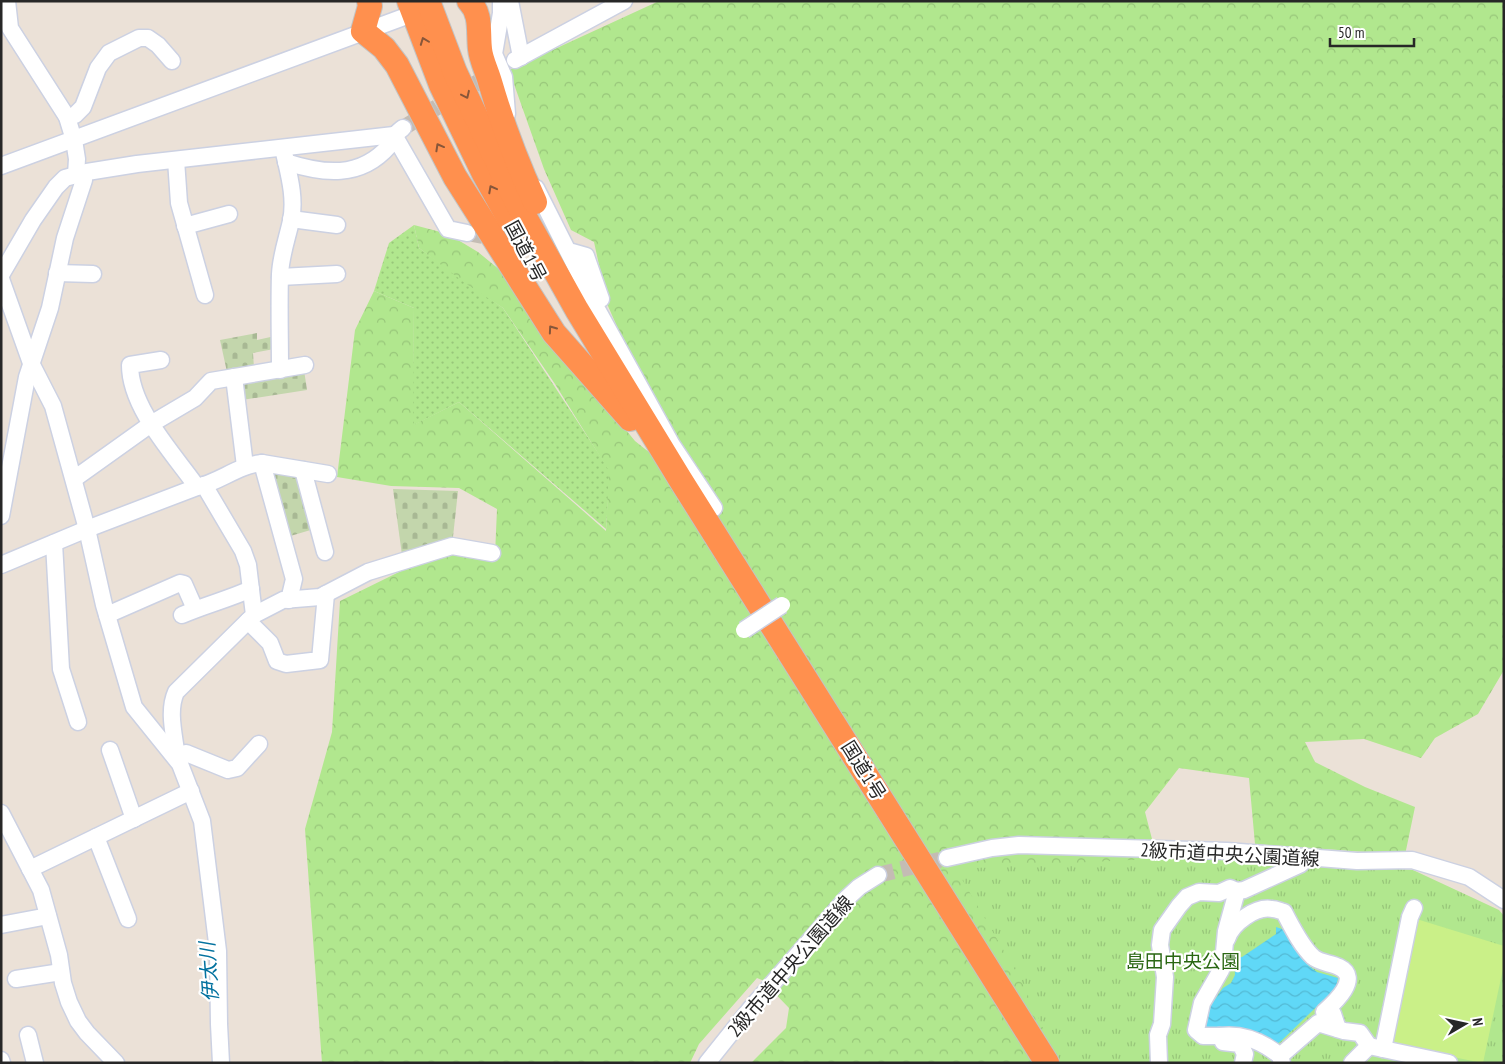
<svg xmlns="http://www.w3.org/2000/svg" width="1505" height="1064" font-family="'PT Sans Narrow','Noto Sans JP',sans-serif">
	<defs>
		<pattern id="grass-dots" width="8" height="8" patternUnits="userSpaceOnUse" patternTransform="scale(1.25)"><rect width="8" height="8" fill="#b1e78e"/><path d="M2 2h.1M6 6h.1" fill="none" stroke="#98c67a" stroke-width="1.8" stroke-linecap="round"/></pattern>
		<pattern id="forest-crowns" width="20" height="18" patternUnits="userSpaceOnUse" patternTransform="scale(1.25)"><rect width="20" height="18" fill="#b1e78e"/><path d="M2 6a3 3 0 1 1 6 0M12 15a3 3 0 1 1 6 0" fill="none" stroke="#98c67a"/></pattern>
		<pattern id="cemetery-stones" width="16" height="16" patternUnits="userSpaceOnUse" patternTransform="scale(1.25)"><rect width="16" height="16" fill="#c3d6ac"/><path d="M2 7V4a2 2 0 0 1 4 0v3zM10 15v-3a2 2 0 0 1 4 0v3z" fill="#a8b894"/></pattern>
		<pattern id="park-tufts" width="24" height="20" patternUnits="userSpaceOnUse" patternTransform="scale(1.25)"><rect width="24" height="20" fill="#b1e78e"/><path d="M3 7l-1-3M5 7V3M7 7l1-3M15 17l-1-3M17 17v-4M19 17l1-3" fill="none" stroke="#98c67a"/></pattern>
		<pattern id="water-waves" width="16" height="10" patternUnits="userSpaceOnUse" patternTransform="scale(1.25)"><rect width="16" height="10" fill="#60d8f7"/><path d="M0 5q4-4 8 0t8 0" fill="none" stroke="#53b9d4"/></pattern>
	</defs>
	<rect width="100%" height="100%" fill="#ebe1d7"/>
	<!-- grass -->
	<polygon fill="url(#grass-dots)" points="414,225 419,248 503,308 610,471 606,529 459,402 412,426 414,308 374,291 389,243"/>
	<!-- forest -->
	<polygon fill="url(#forest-crowns)" points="659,1 1504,1 1504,670 1478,714 1435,738 1421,758 1364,739 1305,742 1315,762 1365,787 1415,807 1405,855 1255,844 1249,778 1179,768 1145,812 1152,839 1171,855 1272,1063 751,1063 786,1028 789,1008 762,980 757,978 699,1044 690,1063 322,1063 305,829 332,732 340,601 452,546 495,555 497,509 459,488 391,486 337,477 355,330 374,291 414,308 413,425 459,402 606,531 609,471 555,384 503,308 465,283 419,248 414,225 448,234 478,252 512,280 558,347 635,441 719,508 632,361 608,306 594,242 571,230 544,169 509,70"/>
	<!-- cemetery -->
	<g fill="url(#cemetery-stones)">
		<polygon points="257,333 257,340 275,336 274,349 253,353 254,368 227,372 220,340"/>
		<polygon points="304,370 307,390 242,400 240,378"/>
		<polygon points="270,471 300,474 314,529 287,537"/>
		<polygon points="393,489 458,491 452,546 402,555"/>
	</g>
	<!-- park -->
	<polygon fill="url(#park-tufts)" points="1171,855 1413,870 1499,910 1504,916 1504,1063 1059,1063 1021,980 956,869 1168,858"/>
	<!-- pitch -->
	<polygon fill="#caf088" points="1410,917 1504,946 1504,964 1483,1063 1387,1044"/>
	<!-- water -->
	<polygon fill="url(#water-waves)" points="1276,927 1282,929 1309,966 1317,972 1338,978 1336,988 1280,1042 1276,1044 1212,1032 1206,1028 1204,1020 1208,1009 1223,988 1231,983 1235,975 1234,957 1242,957 1276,934"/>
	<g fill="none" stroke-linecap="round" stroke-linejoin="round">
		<!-- minor-tunnel -->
		<g stroke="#c4bcb4" stroke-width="16" stroke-dasharray="16 8" stroke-linecap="butt">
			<polyline points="403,128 496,71"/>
			<polyline points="467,233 572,252"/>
			<polyline points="878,875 947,858"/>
		</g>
		<!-- minor casing -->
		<g stroke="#ccd1e2" stroke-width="19">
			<g id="minor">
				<polyline points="7,1 10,28 67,117 74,140 77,159 76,175"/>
				<polyline points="501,1 501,13 494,54 504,77 507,114"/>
				<polyline points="510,1 521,57"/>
				<polyline points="515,60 624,1"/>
				<polyline points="67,117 75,115 83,107 98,68 109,53 139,38 148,38 158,45 172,61"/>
				<polyline points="176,160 179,203 205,295"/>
				<path d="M286,162c37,12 74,17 103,-16 2,-3 3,-7 5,-10 3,-3 6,-6 9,-8"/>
				<polyline points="1,166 404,17"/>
				<polyline points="536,188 597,309 672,445 714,508"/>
				<polyline points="291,219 337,225"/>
				<polyline points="185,226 229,214"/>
				<polyline points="572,252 586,256 601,299"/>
				<polyline points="57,273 93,274"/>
				<polyline points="1,275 33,220 56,187 65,178 87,172 137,164 394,135 448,229 467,233"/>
				<polyline points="280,277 337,274"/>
				<polyline points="1,279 31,363 53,406 87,529 104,605 134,707 180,764 202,821 218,951 219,1024 221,1063"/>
				<path d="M161,360l-31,5c0,43 43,88 67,122"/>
				<path d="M280,370c0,-32 -1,-64 0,-96 1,-19 7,-35 11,-53 5,-25 -3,-49 -8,-73"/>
				<polyline points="234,377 245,466"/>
				<polyline points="262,463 294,579 289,600"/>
				<polyline points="303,470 325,552"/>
				<polyline points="74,479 151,424 195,398 211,381 305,365"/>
				<polyline points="1,516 27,377 50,308 65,238 84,180 84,173"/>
				<polyline points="54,543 61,669 78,722"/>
				<path d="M1,565l86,-36 110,-42c23,-5 41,-22 65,-24l66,11"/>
				<polyline points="107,615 180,583 184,584 195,609"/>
				<path d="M182,615c23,-10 47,-16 69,-26"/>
				<polyline points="254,615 283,600 320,597 368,572 452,546 492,553"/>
				<polyline points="248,621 270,643 277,661 286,664 320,660 326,594"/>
				<polyline points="110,750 134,819"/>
				<polyline points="177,755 186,753 228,770 237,768 259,744"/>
				<path d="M177,759c-2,-22 -10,-47 -1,-67l78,-77 -6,-50 -5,-14 -39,-66"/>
				<polyline points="1,813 41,890 59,955 63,983 69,1002 78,1021 87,1033 116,1063"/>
				<polyline points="96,837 128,919"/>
				<polyline points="947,858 992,848 1019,845 1227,851 1357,861 1412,860 1469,877 1504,900"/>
				<polyline points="30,869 191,791"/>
				<polyline points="1237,891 1244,890 1301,864"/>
				<polyline points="1,925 48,916"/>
				<path d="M1227,939c5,-16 29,-33 45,-30 4,0 8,2 12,3 8,15 17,34 29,45 7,6 18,6 26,10 23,11 -5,36 -15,45l9,2 5,15"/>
				<polyline points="16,979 61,972"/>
				<polyline points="28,1035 35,1063"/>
				<polyline points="1383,1049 1410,917 1414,908"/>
				<polyline points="1,1060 2,1063"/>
				<polyline points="707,1063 751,1008 846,899 859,887 878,875"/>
				<polyline points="1159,1063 1158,1035 1162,1024 1165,977 1160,945 1162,930 1179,906 1187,897 1199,892 1219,893 1230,888 1237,891 1226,931 1223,963 1221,970 1202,1003 1196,1030 1203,1036 1220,1036"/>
				<path d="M1243,1063l2,-9 -5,-10 -17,-2 -3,-6c23,-3 42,5 60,20"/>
				<polyline points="1282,1063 1280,1056 1318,1023 1344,1031 1360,1033 1369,1046"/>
				<polyline points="1352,1063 1369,1046 1449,1063"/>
			</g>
		</g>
		<!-- highway casing -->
		<g stroke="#c3c3c3" stroke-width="26">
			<g id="highway">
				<polyline points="369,1 370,6 363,31 384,48 397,65 455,177 554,333 630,419"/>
				<polyline points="409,1 441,85 484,174 509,219"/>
				<polyline points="428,1 455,72 516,201 577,310 680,479 1047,1063"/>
				<path d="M469,1c13,13 9,31 11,48 1,11 7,22 10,33 12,41 27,81 45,120"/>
			</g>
		</g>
		<!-- minor -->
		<use href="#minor" stroke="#fff" stroke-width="16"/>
		<!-- highway -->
		<use href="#highway" stroke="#ff904e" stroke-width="24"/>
		<!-- minor-bridge casing -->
		<g stroke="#ccd1e2" stroke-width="19" stroke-linecap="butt">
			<polyline id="minor-bridge" points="744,630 782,605"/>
		</g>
		<!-- minor-bridge -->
		<use href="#minor-bridge" stroke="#fff" stroke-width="16"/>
	</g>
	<!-- one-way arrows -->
	<defs><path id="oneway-chevron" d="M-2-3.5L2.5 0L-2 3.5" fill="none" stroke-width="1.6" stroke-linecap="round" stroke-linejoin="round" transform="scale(1.25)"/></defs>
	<g stroke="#885639">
		<use href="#oneway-chevron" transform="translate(424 41) rotate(-111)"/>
		<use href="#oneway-chevron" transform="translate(466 95) rotate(65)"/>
		<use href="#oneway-chevron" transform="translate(439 147) rotate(-119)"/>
		<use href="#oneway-chevron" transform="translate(492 189) rotate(-118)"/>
		<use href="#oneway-chevron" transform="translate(552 329) rotate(-125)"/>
	</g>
	<g text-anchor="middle" stroke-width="4.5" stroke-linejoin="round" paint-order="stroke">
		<!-- street labels -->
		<g font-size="19" fill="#272727" stroke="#fff">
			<text transform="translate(526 251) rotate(62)" y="7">国道1号</text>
			<text transform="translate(864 770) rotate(58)" y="7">国道1号</text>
			<text transform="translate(1230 854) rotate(3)" y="7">2級市道中央公園道線</text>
			<text transform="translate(790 966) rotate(-49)" y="7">2級市道中央公園道線</text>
		</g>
		<!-- park labels -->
		<g font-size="19" fill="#2a6713" stroke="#fff">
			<text x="1183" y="968">島田中央公園</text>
		</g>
		<!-- water labels -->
		<g font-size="20" font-style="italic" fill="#03729f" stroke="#fff">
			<text transform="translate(209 972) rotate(-94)" y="7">伊太川</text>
		</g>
	</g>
	<!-- border -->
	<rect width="1505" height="1064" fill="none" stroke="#272727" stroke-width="5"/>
	<!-- north arrow -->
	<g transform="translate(1465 1024) rotate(81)" stroke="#ffffff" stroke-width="4" paint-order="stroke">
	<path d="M0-4L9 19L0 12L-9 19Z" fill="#272727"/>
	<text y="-8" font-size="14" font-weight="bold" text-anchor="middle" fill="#272727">N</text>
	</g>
	<!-- scale -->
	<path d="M1330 38v8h84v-8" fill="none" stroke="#272727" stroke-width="2.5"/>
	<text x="1338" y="38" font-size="15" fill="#272727" stroke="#ffffff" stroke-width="4" paint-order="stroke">50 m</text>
</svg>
